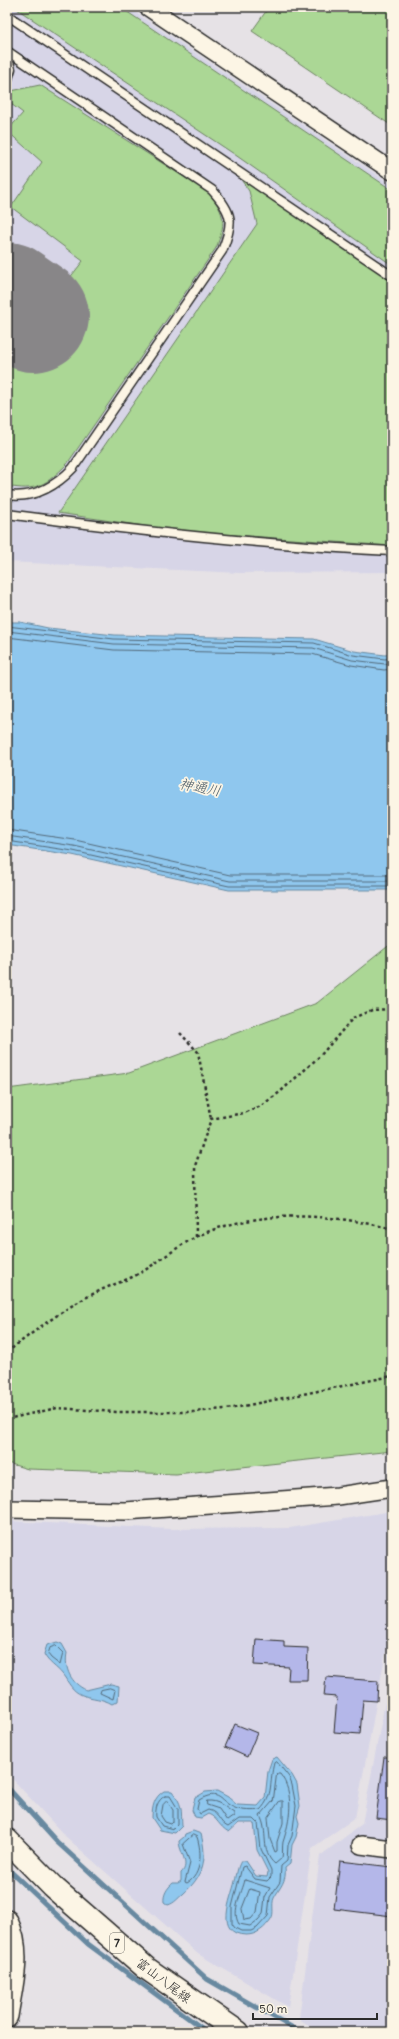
<svg xmlns="http://www.w3.org/2000/svg" width="399" height="2039" font-family="Delius,'Klee One',sans-serif">
	<rect width="100%" height="100%" fill="#e6e2e6"/>
	<filter id="ink" filterUnits="userSpaceOnUse"><feTurbulence type="fractalNoise" baseFrequency=".025" numOctaves="2"/><feDisplacementMap in="SourceGraphic" scale="8" xChannelSelector="R" yChannelSelector="G"/><feConvolveMatrix kernelMatrix="1 2 1 2 8 2 1 2 1" color-interpolation-filters="sRGB"/></filter>
	<g filter="url(#ink)">
		<!-- built -->
		<g fill="#d7d5e7">
			<polygon points="7,7 127,7 392,185 392,572 241,573 7,562"/>
			<polygon points="392,1511 392,1618 355,1818 312,1848 288,2007 198,1954 65,1836 7,1773 7,1521 171,1529 290,1528"/>
			<polygon points="392,1665 392,2032 320,2032 299,2019 320,1856 362,1824"/>
		</g>
		<!-- green -->
		<g fill="#abd795" stroke="#6b8160">
			<polygon points="14,7 120,7 392,190 392,265 234,154"/>
			<polygon points="269,7 392,7 392,126 252,31"/>
			<path d="M40,85l169,108c17,22 17,30 7,55l-149,216c-21,21 -31,28 -60,22v-128l76,-97 -72,-54 31,-45 -35,-31 16,-18 -16,-12v-6l4,-4z"/>
			<polygon points="228,161 392,276 392,546 177,531 58,513 257,224 249,191"/>
			<polygon points="392,943 392,1451 176,1474 28,1469 7,1463 7,1089 129,1073 317,1003"/>
		</g>
		<!-- water -->
		<g fill="#8fc7ee" stroke="#6789a0">
			<polygon points="7,622 20,622 48,628 115,635 314,639 354,651 385,655 392,654 392,890 229,890 72,855 7,845"/>
			<path d="M57,1642l5,2 5,9c-3,16 4,30 19,37l25,-6 8,2 -1,15 -6,3c-10,-6 -19,-5 -30,-9 -10,-4 -13,-12 -19,-20 -6,-8 -15,-12 -19,-21l3,-9z"/>
			<path d="M277,1757l15,18 5,9 3,22 -3,10 2,7 -3,14 -4,8 -2,19 -5,4c2,13 -5,19 -11,30 -3,7 1,15 -3,21 -6,9 -14,16 -25,16 -32,-1 -15,-36 -11,-54 2,-7 2,-13 6,-20h5l10,15 11,1 1,-5 -11,-22 -3,-27h-15l-10,9c-10,-5 -12,-15 -21,-18l-7,4 -6,-1 -3,-7 3,-12 10,-6 12,-1 11,6 9,8 21,1 7,-8 3,-27 4,-12z"/>
			<path d="M164,1791h8c11,14 9,18 10,35l-7,7 -15,-3 -8,-12c0,-11 2,-21 12,-27z"/>
			<path d="M193,1831l8,3c7,27 2,42 -18,60 -5,4 -8,9 -15,11l-4,-3c-1,-7 3,-14 9,-19h5l3,-2v-8c10,-9 -2,-21 -2,-32l5,-4 1,-3z"/>
		</g>
		<g fill="none" stroke-linecap="round" stroke-linejoin="round">
			<!-- shore -->
			<g stroke="#536979" stroke-width="1">
				<polyline points="7,626 114,639 314,643 353,655 385,659 392,658"/>
				<polyline points="7,631 114,644 313,648 352,660 385,664 392,663"/>
				<polyline points="7,637 114,650 312,654 351,665 384,670 392,669"/>
				<polyline points="7,830 75,840 230,875 392,875"/>
				<polyline points="7,836 74,846 230,881 392,881"/>
				<polyline points="7,841 73,851 229,886 392,886"/>
				<polygon points="56,1646 63,1653 60,1665 51,1658 48,1654 50,1648"/>
				<polygon points="110,1688 115,1690 113,1699 100,1693 101,1690"/>
				<path d="M277,1762l12,15 3,8 4,21 -4,30 -4,9 -1,16 -6,5 -1,16 -10,15 -2,19 -11,12 -6,3h-10l-6,-3 -3,-4v-17l10,-40 3,-1 10,13 12,2 4,-4v-7l-10,-21 -3,-26 -4,-4h-15l-11,8c-9,-4 -9,-15 -20,-17l-8,4 -3,-5 2,-9c21,-12 21,2 36,8 6,3 19,3 25,2 14,-14 9,-29 14,-47z"/>
				<path d="M277,1774h3c15,19 10,47 3,68 -1,5 0,11 -1,16l-7,6c-15,-12 -6,-33 -15,-48l13,-15z"/>
				<path d="M165,1796h5l8,13v15l-5,5 -11,-3 -6,-9c-1,-8 1,-17 9,-21z"/>
				<polygon points="167,1801 173,1810 173,1822 171,1824 165,1822 161,1816 163,1805"/>
				<path d="M207,1801c12,-1 17,6 27,12v3l-7,5 -8,-12 -12,-4z"/>
				<polygon points="280,1801 283,1801 283,1823 277,1842 277,1851 275,1852 270,1839 268,1818"/>
				<path d="M193,1835l4,2c5,15 5,38 -10,46l-2,-1 5,-19 -7,-19z"/>
				<path d="M245,1880l25,8 -5,9 -2,17 -5,6 -8,6 -11,-2c-8,-13 3,-31 6,-44z"/>
				<polygon points="250,1889 260,1892 257,1912 251,1919 244,1920 242,1909"/>
			</g>
			<!-- stream -->
			<g stroke="#6789a0" stroke-width="5">
				<polyline points="7,1787 57,1842 207,1979 300,2032"/>
				<polyline points="7,1868 88,1944 207,2032"/>
			</g>
			<!-- runway -->
			<polyline stroke="#888688" stroke-width="112" points="7,298 33,316"/>
		</g>
		<!-- building -->
		<g fill="#b4b7e9" stroke="#2b2b2b">
			<polygon points="256,1639 284,1641 284,1647 308,1648 307,1680 288,1680 289,1667 254,1665"/>
			<polygon points="326,1677 378,1681 377,1701 363,1700 360,1734 334,1732 337,1697 324,1696"/>
			<polygon points="235,1724 257,1733 247,1757 225,1747"/>
			<polygon points="384,1757 392,1757 392,1820 376,1818"/>
			<polygon points="340,1861 392,1867 392,1916 334,1909"/>
		</g>
		<g fill="none" stroke-linecap="round" stroke-linejoin="round">
			<!-- service casing -->
			<g stroke="#2b2b2b" stroke-width="11">
				<g id="service">
					<polyline points="7,15 392,276"/>
					<path d="M7,51l205,139c21,23 22,32 10,61l-149,217c-18,19 -39,31 -66,27"/>
					<polyline points="7,56 11,69 7,82"/>
					<path d="M7,514c128,17 256,31 385,37"/>
				</g>
			</g>
			<!-- minor casing -->
			<g stroke="#2b2b2b" stroke-width="20">
				<g id="minor">
					<polyline points="148,7 392,171"/>
					<polyline points="7,1509 125,1511 338,1496 392,1488"/>
					<polyline points="361,1845 392,1849"/>
				</g>
			</g>
			<!-- tertiary casing -->
			<g stroke="#2b2b2b" stroke-width="24">
				<path id="tertiary" d="M7,1921c15,31 5,62 0,95"/>
			</g>
			<!-- primary casing -->
			<g stroke="#2b2b2b" stroke-width="25">
				<polyline id="primary" points="7,1840 53,1887 146,1968 238,2032"/>
			</g>
			<!-- path -->
			<g stroke="#2b2b2b" stroke-width="2.5" stroke-dasharray="3 3" stroke-linecap="butt">
				<polyline points="180,1033 198,1052 211,1119"/>
				<polyline points="196,1237 195,1166 211,1119 244,1113 261,1106 280,1092 320,1056 353,1018 372,1010 392,1009"/>
				<path d="M7,1352c28,-21 57,-44 88,-59 15,-8 31,-12 45,-20 19,-11 36,-26 56,-36 57,-28 136,-24 196,-8"/>
				<polyline points="7,1419 57,1408 116,1412 194,1412 234,1408 392,1376"/>
			</g>
			<!-- service -->
			<use href="#service" stroke="#fcf5e5" stroke-width="8"/>
			<!-- minor -->
			<use href="#minor" stroke="#fcf5e5" stroke-width="17"/>
			<!-- tertiary -->
			<use href="#tertiary" stroke="#fcf5e5" stroke-width="21"/>
			<!-- primary -->
			<use href="#primary" stroke="#fcf5e5" stroke-width="22"/>
		</g>
	</g>
	<g text-anchor="middle" stroke-width="3.5" stroke-linejoin="round" paint-order="stroke">
		<!-- shield labels -->
		<rect fill="#fcf5e5" stroke="#6a6863" stroke-width="1" x="110" y="1933" width="14" height="20" rx="3"/>
		<g font-size="12" font-weight="bold" fill="#2b2b2b">
			<text x="117" y="1947">7</text>
		</g>
		<!-- street labels -->
		<g font-size="13" fill="#2b2b2b" stroke="#fcf5e5">
			<text transform="translate(164 1980) rotate(37)" y="5">富山八尾線</text>
		</g>
		<!-- water labels -->
		<g font-size="14" font-style="italic" fill="#495a66" stroke="#fcf5e5">
			<text transform="translate(200 787) rotate(11)" y="5">神通川</text>
		</g>
	</g>
	<!-- margin -->
	<rect width="399" height="2039" fill="none" stroke="#fcf5e5" stroke-width="24"/>
	<rect x="12" y="12" width="375" height="2015" fill="none" stroke="#2b2b2b" stroke-width="1.5" filter="url(#ink)"/>
	<!-- scale -->
	<path d="M253 2013v6h124v-6" fill="none" stroke="#2b2b2b" stroke-width="2"/>
	<text x="259" y="2013" font-size="12" fill="#2b2b2b" stroke="#fcf5e5" stroke-width="3" paint-order="stroke">50 m</text>
</svg>
